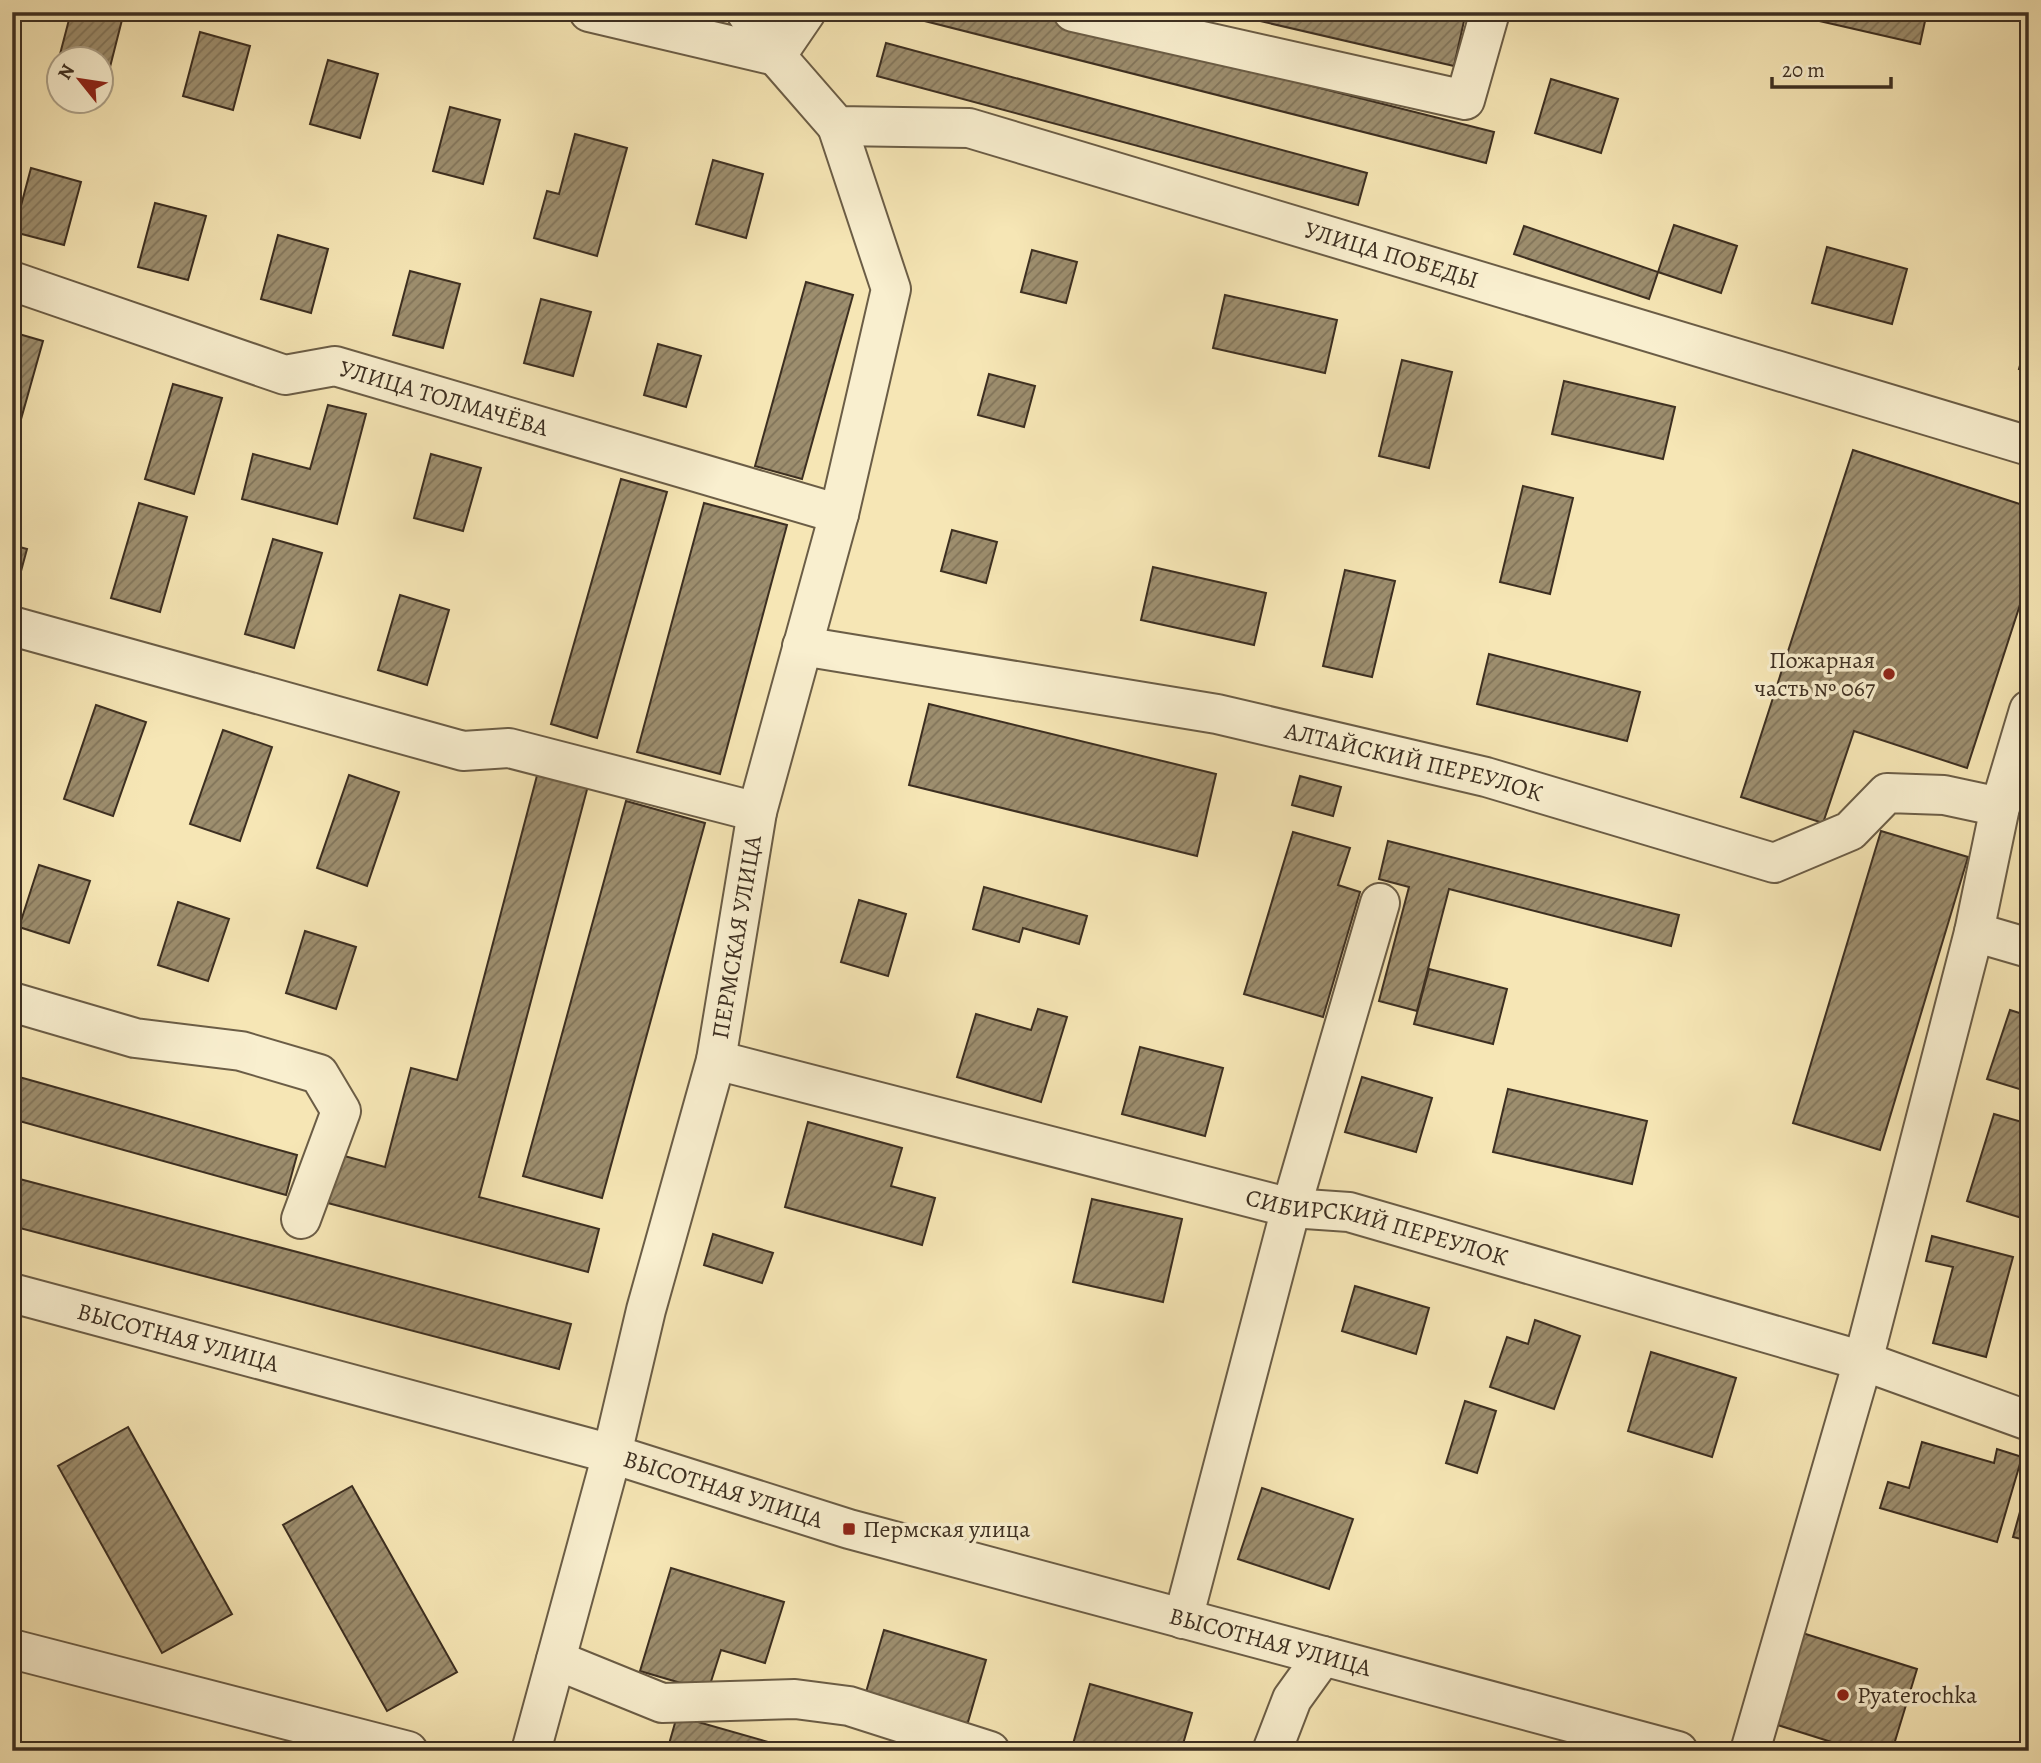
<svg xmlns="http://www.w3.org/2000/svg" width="2041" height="1763" font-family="Alegreya,serif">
	<defs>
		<pattern id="building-hatch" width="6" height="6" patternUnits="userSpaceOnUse" patternTransform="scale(1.75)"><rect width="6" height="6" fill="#9d8e6e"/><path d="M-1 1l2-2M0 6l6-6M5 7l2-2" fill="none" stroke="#81745a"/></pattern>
	</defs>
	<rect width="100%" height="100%" fill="#f6e6b5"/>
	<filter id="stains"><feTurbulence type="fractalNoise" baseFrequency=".00286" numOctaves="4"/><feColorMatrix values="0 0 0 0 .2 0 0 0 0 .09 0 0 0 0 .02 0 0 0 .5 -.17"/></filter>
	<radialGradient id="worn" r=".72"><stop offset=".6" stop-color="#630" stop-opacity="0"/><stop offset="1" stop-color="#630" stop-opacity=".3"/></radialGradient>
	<!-- building -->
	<g fill="url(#building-hatch)" stroke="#3d2f21" stroke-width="2">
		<polygon points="71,12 124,12 109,71 102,69 102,60 59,58"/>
		<polygon points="889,12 1019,12 1494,132 1486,163"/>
		<polygon points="1221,12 1466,12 1454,66"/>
		<polygon points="1780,12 1927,12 1920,44"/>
		<polygon points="200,32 250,46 233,110 183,96"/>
		<polygon points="886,43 1367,173 1358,205 877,76"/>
		<polygon points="328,60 378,74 360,138 310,124"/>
		<polygon points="1551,79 1618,99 1601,153 1535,133"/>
		<polygon points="450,107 500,120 483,184 433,171"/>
		<polygon points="575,134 627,148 597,256 534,238 547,191 559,194"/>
		<polygon points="713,160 763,174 746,238 696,224"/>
		<polygon points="31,168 81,182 64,245 14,232"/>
		<polygon points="155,203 206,216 188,280 138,267"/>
		<polygon points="1674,225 1737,246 1721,293 1658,272"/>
		<polygon points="1524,226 1658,272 1649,299 1514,254"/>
		<polygon points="278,235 328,249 311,313 261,299"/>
		<polygon points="1827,247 1907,269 1892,324 1812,303"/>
		<polygon points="1032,250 1077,262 1066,303 1021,292"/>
		<polygon points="410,271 460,284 443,348 393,335"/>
		<polygon points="806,282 853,295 802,479 755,466"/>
		<polygon points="1225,295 1337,320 1325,373 1213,348"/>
		<polygon points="541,299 591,312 573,376 524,363"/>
		<polygon points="2029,331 2029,372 2019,369"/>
		<polygon points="12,332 43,341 16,437 12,436"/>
		<polygon points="658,344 701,356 686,407 644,395"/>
		<polygon points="1402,360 1452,372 1429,468 1379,456"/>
		<polygon points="989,374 1035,386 1024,427 978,415"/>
		<polygon points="1564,381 1675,407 1663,459 1552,434"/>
		<polygon points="173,384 222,398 194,494 145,479"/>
		<polygon points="328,405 366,414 337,524 242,499 253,454 310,469"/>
		<polygon points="1853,450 2029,507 2029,577 1967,768 1854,731 1823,823 1741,797"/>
		<polygon points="431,454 481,468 463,531 414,518"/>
		<polygon points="621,479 667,492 597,738 551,724"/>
		<polygon points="1523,486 1573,498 1550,594 1500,582"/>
		<polygon points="139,503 187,517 160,612 111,598"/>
		<polygon points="704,503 787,525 720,774 637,752"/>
		<polygon points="952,530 997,542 986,583 941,571"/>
		<polygon points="273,539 322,553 294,648 245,634"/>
		<polygon points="12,545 27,549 14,597 12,597"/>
		<polygon points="1153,567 1266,593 1254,645 1141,620"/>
		<polygon points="1345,570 1395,581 1372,677 1323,666"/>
		<polygon points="400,595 449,610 427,685 378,670"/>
		<polygon points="1489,654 1640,692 1627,741 1477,704"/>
		<polygon points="929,704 1216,774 1197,856 909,785"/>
		<polygon points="96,705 146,722 113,816 64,799"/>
		<polygon points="223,730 272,747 240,841 190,824"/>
		<polygon points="539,768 589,782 479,1197 599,1229 588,1272 324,1202 337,1154 385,1167 411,1068 457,1080"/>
		<polygon points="349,775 399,792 367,886 317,868"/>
		<polygon points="1300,776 1341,787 1333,816 1292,805"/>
		<polygon points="626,801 705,823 602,1198 523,1176"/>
		<polygon points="1881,831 1968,857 1880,1150 1793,1123"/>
		<polygon points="1293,832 1350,848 1338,885 1360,892 1323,1017 1244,994"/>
		<polygon points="1388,841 1679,915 1671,946 1449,889 1417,1011 1379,1001 1409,887 1379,879"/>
		<polygon points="39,865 90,881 69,943 19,927"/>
		<polygon points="984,887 1087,916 1079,944 1023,928 1019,942 973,929"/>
		<polygon points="859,900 906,914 888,976 841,962"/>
		<polygon points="178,902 229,919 208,981 158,965"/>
		<polygon points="305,931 356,947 336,1009 286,993"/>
		<polygon points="1429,969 1507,989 1493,1044 1414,1024"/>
		<polygon points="1038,1009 1067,1017 1041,1102 957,1077 976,1014 1031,1030"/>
		<polygon points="2010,1010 2029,1016 2029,1092 1987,1079"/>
		<polygon points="1140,1047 1223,1068 1205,1136 1122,1114"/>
		<polygon points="12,1075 297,1155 286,1195 12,1119"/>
		<polygon points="1362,1077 1432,1098 1416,1152 1345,1132"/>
		<polygon points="1508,1089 1647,1121 1632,1184 1493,1152"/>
		<polygon points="1994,1114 2029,1124 2029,1208 2025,1219 1967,1201"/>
		<polygon points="808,1122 902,1148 891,1186 935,1198 922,1245 785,1207"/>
		<polygon points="12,1177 571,1324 559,1369 12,1226"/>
		<polygon points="1092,1199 1182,1219 1163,1302 1073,1282"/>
		<polygon points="713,1234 773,1253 762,1283 704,1265"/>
		<polygon points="1932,1236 2013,1257 1986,1357 1933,1343 1953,1267 1926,1261"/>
		<polygon points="1355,1286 1429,1308 1416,1354 1342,1331"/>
		<polygon points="1535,1320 1580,1336 1554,1409 1490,1387 1507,1337 1528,1344"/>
		<polygon points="1651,1352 1736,1378 1712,1457 1628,1431"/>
		<polygon points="1465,1401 1496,1411 1477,1473 1446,1463"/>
		<polygon points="128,1427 232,1614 162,1653 58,1466"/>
		<polygon points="1922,1442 1994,1463 1997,1449 2022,1457 1997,1542 1880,1508 1888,1482 1909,1488"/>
		<polygon points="352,1486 457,1672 387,1711 283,1525"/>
		<polygon points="1262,1488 1353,1519 1329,1589 1238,1559"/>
		<polygon points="2023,1501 2029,1503 2029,1541 2013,1537"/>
		<polygon points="671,1568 784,1602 765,1663 721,1650 708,1691 640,1671"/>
		<polygon points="884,1630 986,1660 966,1729 864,1699"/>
		<polygon points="1796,1631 1917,1669 1892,1751 1860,1751 1768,1722"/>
		<polygon points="1090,1684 1192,1713 1181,1751 1071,1751"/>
		<polygon points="677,1716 800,1751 667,1751"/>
	</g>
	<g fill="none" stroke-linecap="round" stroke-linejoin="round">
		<!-- minor casing -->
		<g stroke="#6b5d46" stroke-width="42">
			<g id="minor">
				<polyline points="589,12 776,56 806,12"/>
				<path id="s1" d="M746,12l30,44 61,70 132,2 1060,318"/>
				<polyline points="1073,12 1465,100 1490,12"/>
				<path id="s2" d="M12,281l273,94 50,-9 504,148"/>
				<polyline points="12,626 463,751 509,748 757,812"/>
				<path id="s3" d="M802,646l415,68 269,63 288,86 76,-32 37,-38 57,2 56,12"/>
				<polyline points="1974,932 2029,948"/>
				<polyline points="12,1002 135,1038 241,1051 319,1074 341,1111 301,1219"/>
				<path id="s4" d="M716,1060l575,148 58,4 514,149 166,60"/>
				<path id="s5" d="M12,1293l600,161 237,75 829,222"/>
				<polyline points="1183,1619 1291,1208 1380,903"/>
				<polyline points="12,1649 408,1751"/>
				<polyline points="556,1660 662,1703 795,1699 849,1706 990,1751"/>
				<path id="s6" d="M531,1751l81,-297 34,-144 70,-250 41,-248 82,-298 52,-225 -54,-163"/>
				<polyline points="1272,1751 1292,1699 1323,1656"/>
				<polyline points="1750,1751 1863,1361 1974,932 2000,807 2029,710"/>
			</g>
		</g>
		<!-- minor -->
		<use href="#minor" stroke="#f9efcf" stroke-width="38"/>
	</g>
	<!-- markers -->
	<g fill="#8f2418" stroke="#f9efcf" stroke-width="2.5">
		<circle cx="1889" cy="674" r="7"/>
		<rect x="842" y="1522" width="14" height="14" rx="3.5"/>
		<circle cx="1843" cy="1695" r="7"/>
	</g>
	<g text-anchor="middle" stroke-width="7" stroke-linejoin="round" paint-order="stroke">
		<!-- street labels -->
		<g font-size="24" fill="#3d2f21" stroke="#f9efcf">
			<text dy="8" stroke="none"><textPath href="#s1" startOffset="719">УЛИЦА ПОБЕДЫ</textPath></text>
			<text dy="8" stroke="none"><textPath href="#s2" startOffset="453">УЛИЦА ТОЛМАЧЁВА</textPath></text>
			<text dy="8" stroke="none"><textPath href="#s3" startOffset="623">АЛТАЙСКИЙ ПЕРЕУЛОК</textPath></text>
			<text dy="8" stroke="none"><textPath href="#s6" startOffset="840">ПЕРМСКАЯ УЛИЦА</textPath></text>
			<text dy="8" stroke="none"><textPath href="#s4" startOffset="682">СИБИРСКИЙ ПЕРЕУЛОК</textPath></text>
			<text dy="8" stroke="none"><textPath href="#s5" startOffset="172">ВЫСОТНАЯ УЛИЦА</textPath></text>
			<text dy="8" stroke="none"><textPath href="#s5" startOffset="738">ВЫСОТНАЯ УЛИЦА</textPath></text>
			<text dy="8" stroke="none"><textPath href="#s5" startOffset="1306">ВЫСОТНАЯ УЛИЦА</textPath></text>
		</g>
		<!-- poi labels -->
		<g font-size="24" fill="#3d2f21" stroke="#f9efcf" text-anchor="start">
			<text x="1875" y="668" text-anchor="end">Пожарная<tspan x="1875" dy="28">часть № 067</tspan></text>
			<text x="863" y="1537">Пермская улица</text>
			<text x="1857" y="1703">Pyaterochka</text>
		</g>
	</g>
	<!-- margin -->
	<rect width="2041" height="1763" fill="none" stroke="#f6e6b5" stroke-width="42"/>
	<rect x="14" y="14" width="2013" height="1735" fill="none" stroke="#3d2f21" stroke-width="3.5"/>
	<rect x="21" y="21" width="1999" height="1721" fill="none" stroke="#3d2f21" stroke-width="2"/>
	<!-- north arrow -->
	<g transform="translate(80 80) rotate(300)"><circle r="33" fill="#f9efcf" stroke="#aea289" stroke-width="2"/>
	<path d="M0-5L12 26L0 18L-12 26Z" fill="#8f2418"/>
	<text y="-10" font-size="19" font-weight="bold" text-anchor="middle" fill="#3d2f21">N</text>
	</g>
	<!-- scale -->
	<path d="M1772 77v10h119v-10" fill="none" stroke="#3d2f21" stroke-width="3.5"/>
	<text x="1782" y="77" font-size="21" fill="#3d2f21" stroke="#f9efcf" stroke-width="5" paint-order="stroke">20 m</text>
	<rect width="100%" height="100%" filter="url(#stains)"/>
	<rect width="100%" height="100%" fill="url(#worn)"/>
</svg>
